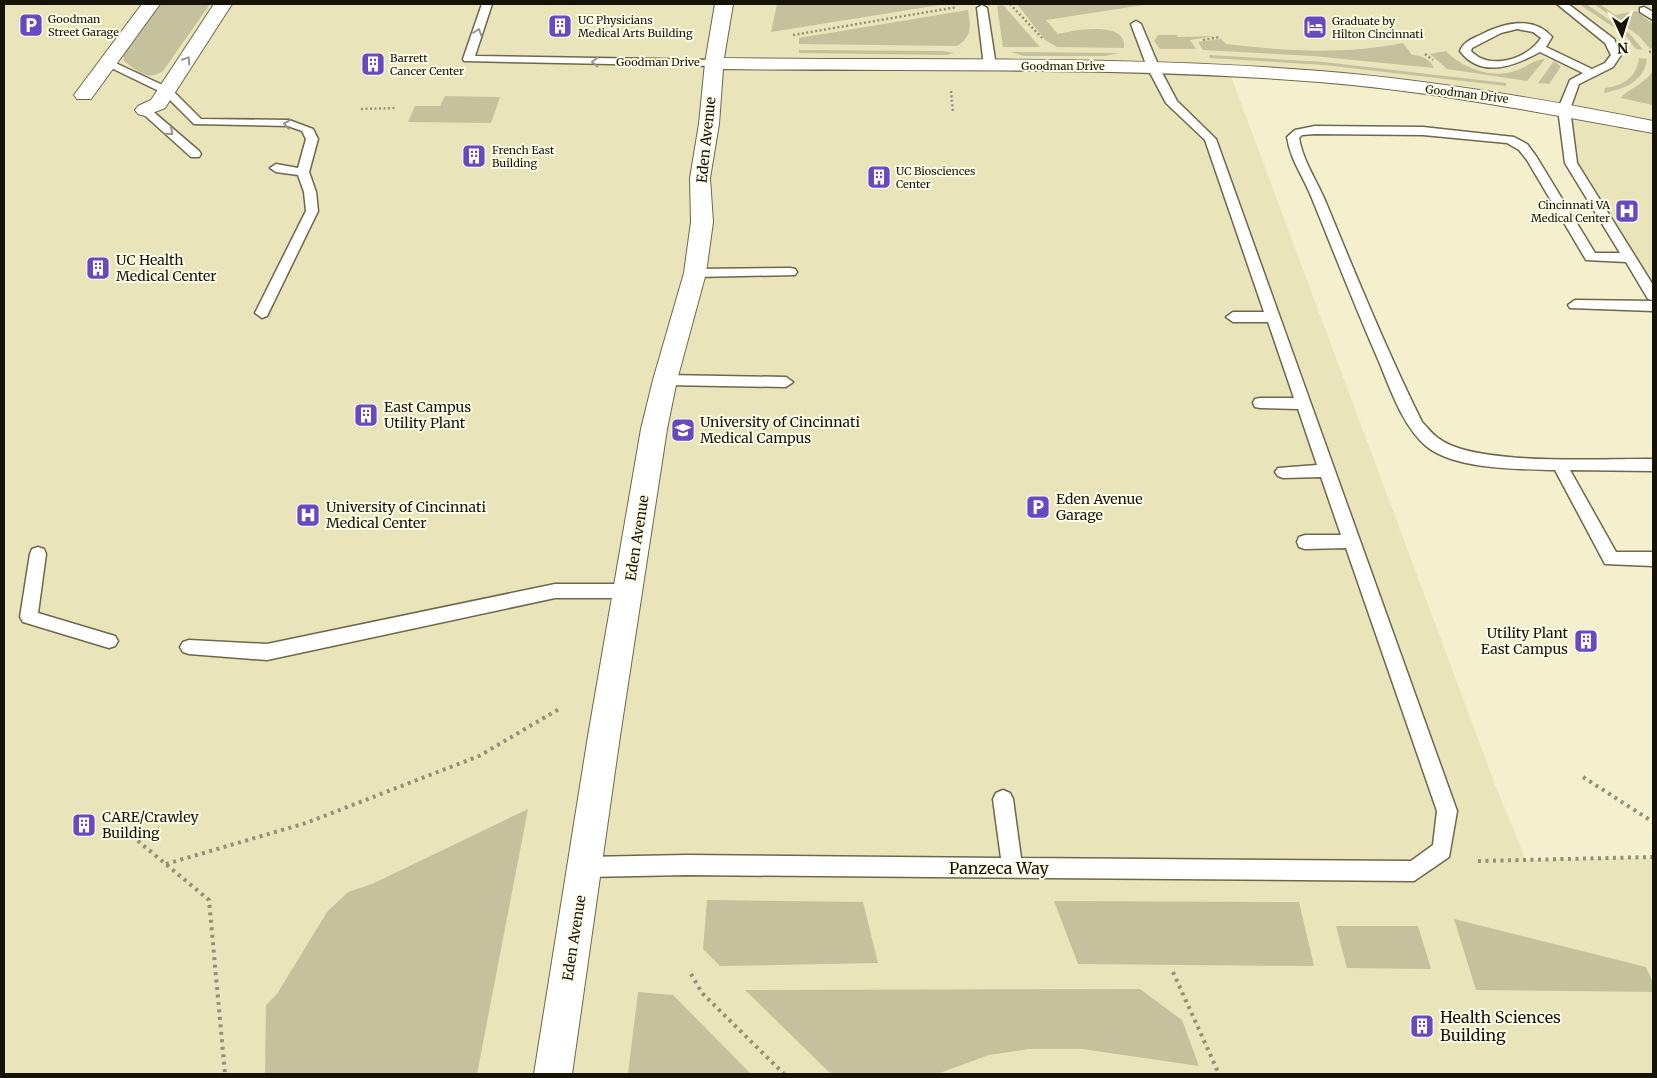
<svg xmlns="http://www.w3.org/2000/svg" width="1657" height="1078" font-family="Merriweather,serif">
	<rect width="100%" height="100%" fill="#f4f0ce"/>
	<!-- built -->
	<polygon fill="#eae4bb" points="4,4 1653,4 1653,296 1571,163 1564,109 1229,71 1496,787 1526,860 1653,858 1653,1074 4,1074"/>
	<!-- green -->
	<g fill="#c6c19d">
		<path d="M160,4h50l-47,67c-16,11 -27,-1 -39,-10l-1,-7z"/>
		<polygon points="777,4 946,4 771,32"/>
		<path d="M1017,4h133l-104,16 12,14c15,-4 70,-14 66,14l-67,-1 -12,-7z"/>
		<polygon points="1579,4 1586,4 1630,34 1643,50 1636,49 1625,35"/>
		<polygon points="1594,4 1600,4 1615,15 1636,11 1653,24 1653,47 1650,49 1639,36"/>
		<polygon points="1003,5 1040,47 1003,47 997,6"/>
		<path d="M968,10c3,17 4,26 -11,36l-158,-2v-6z"/>
		<polygon points="1158,35 1177,35 1178,37 1215,36 1190,40 1196,49 1160,49 1154,41"/>
		<path d="M1221,39l5,5c59,7 118,11 177,-1l9,12c9,0 18,4 22,13l-121,-12 -110,-6 -5,-8z"/>
		<polygon points="799,50 944,51 954,53 946,55 799,53"/>
		<path d="M1446,51c16,17 46,28 69,20 11,-3 19,-12 30,-12l-18,22 -80,-12 -17,-15z"/>
		<polygon points="1011,52 1119,53 1105,56 1024,56"/>
		<polygon points="1209,55 1324,62 1506,83 1506,86 1324,65 1210,58"/>
		<path d="M1639,58l8,1c-3,23 -23,30 -43,34l1,-5c19,-2 32,-12 34,-30z"/>
		<polygon points="1554,61 1560,66 1560,68 1549,84 1538,83"/>
		<path d="M1653,71v34l-32,-7c1,-5 25,-15 32,-27z"/>
		<polygon points="445,96 500,97 491,123 408,122 415,106 440,106"/>
		<polygon points="528,809 477,1074 265,1074 266,1005 277,994 327,912 348,892 372,884"/>
		<polygon points="707,900 863,902 878,963 720,966 703,949"/>
		<polygon points="1054,901 1299,902 1314,966 1078,964"/>
		<polygon points="1454,919 1646,967 1653,983 1653,992 1476,990"/>
		<polygon points="1336,926 1418,926 1431,969 1347,968"/>
		<polygon points="1140,989 1182,1020 1199,1066 1082,1049 1029,1049 989,1055 937,1074 831,1074 745,990"/>
		<polygon points="638,992 673,995 751,1074 628,1074"/>
	</g>
	<g fill="none" stroke-linecap="round" stroke-linejoin="round">
		<!-- lane casing -->
		<g stroke="#6d684b" stroke-width="3">
			<g id="lane">
				<polygon points="482,4 492,4 475,56 714,60 719,63 714,66 464,61 463,59"/>
				<path d="M1557,4h11l46,35 7,16 -8,12 -34,17 -9,25 7,54 76,122v15l-5,-1 -22,-37 -40,-2 -59,-100 -8,-10 -12,-7 -84,-8 -108,-1 -13,1 -3,3c4,24 19,44 28,67 30,73 60,146 95,217 5,5 10,12 16,16 37,29 166,20 215,21v12l-83,-1 46,82h37v14l-48,-2 -50,-94c-35,-1 -100,0 -129,-24 -25,-22 -36,-59 -49,-89 -23,-53 -44,-107 -66,-161 -8,-20 -21,-37 -24,-59l8,-7 20,-4 108,1 91,10 13,7 9,12 59,97h25l-55,-90 -7,-54 12,-29 13,-7 -43,-21c-26,14 -59,27 -80,-1 3,-9 12,-12 20,-16 23,-12 53,-20 72,2l-6,10 46,22 13,-6 6,-8 -6,-12zM1517,29l16,3 8,6c-13,21 -52,33 -70,13l1,-3 29,-15z"/>
				<polygon points="982,5 987,8 996,66 990,69 984,66 977,8"/>
				<polygon points="1644,7 1653,12 1653,20 1640,12 1640,8"/>
				<polygon points="1136,21 1141,24 1159,67 1177,101 1216,139 1457,811 1449,857 1414,881 687,875 585,877 578,874 575,867 578,860 585,857 687,855 1001,858 993,799 996,793 1003,790 1010,793 1013,799 1021,858 1411,861 1433,845 1437,811 1346,548 1305,549 1299,547 1297,542 1299,537 1305,535 1341,535 1321,477 1283,478 1278,476 1275,472 1278,468 1317,465 1298,409 1260,408 1255,407 1253,403 1255,399 1260,398 1294,398 1268,322 1233,322 1226,317 1233,312 1264,312 1205,140 1166,103 1147,67 1131,24"/>
				<polygon points="107,59 171,89 201,119 289,120 313,129 318,139 309,172 316,192 318,211 267,316 262,318 255,313 306,211 304,192 298,175 276,172 270,168 276,164 298,168 306,139 302,131 288,126 194,124 163,93 103,64 103,60"/>
				<polygon points="145,107 149,108 199,151 201,154 199,157 191,157 141,112 141,108"/>
				<polygon points="790,268 795,269 797,272 795,275 695,277 688,273 695,269"/>
				<polygon points="1575,300 1653,301 1653,311 1570,308 1568,305"/>
				<polygon points="665,375 786,377 793,382 786,387 665,385 658,380"/>
				<polygon points="38,547 44,549 46,554 38,613 115,636 118,641 115,646 109,648 23,622 20,617 30,554 32,549"/>
				<polygon points="555,584 628,584 634,586 636,591 634,596 628,598 555,598 267,660 189,654 183,652 180,647 183,642 189,640 267,644"/>
			</g>
		</g>
		<!-- street casing -->
		<g stroke="#6d684b" stroke-width="2">
			<g id="street">
				<polygon points="142,4 160,4 91,99 77,99 74,95"/>
				<polygon points="214,4 232,4 165,108 145,116 138,114 135,110 138,106 151,100"/>
				<path d="M715,4h18l-9,54c199,3 398,-3 596,13 112,9 223,28 333,50v12c-111,-20 -221,-42 -334,-51 -198,-16 -397,-10 -596,-13l-4,55 -9,54 3,44 -7,51 -29,107 -10,49 -47,307 -48,338h-38l54,-338 53,-307 12,-49 31,-107 7,-51 -1,-44 9,-54 6,-61z"/>
			</g>
		</g>
		<!-- path-far1 -->
		<g stroke="#939078" stroke-width="2.5" stroke-dasharray="2 2.5" stroke-linecap="butt">
			<polyline points="1010,4 1042,38"/>
			<polyline points="793,35 957,7"/>
			<polyline points="1203,40 1220,37"/>
			<polyline points="1649,52 1653,51"/>
			<polyline points="1425,54 1433,60"/>
			<polyline points="951,91 953,113"/>
			<polyline points="361,109 397,108"/>
		</g>
		<!-- path -->
		<g stroke="#939078" stroke-width="4" stroke-dasharray="3 4.5" stroke-linecap="butt">
			<polyline points="1583,777 1653,822"/>
			<polyline points="132,836 209,900 225,1074"/>
			<polyline points="1478,861 1653,857"/>
			<polyline points="166,864 306,823 479,756 559,709"/>
			<polyline points="1173,972 1219,1074"/>
			<polyline points="691,974 702,993 784,1074"/>
		</g>
		<!-- lane -->
		<use href="#lane" fill="#fff" fill-rule="evenodd"/>
		<!-- street -->
		<use href="#street" fill="#fff" fill-rule="evenodd"/>
	</g>
	<!-- one-way arrows -->
	<defs><path id="oneway-chevron" d="M-2-3.5L2.5 0L-2 3.5" fill="none" stroke-width="1.6" stroke-linecap="round" stroke-linejoin="round" transform="scale(1.25)"/></defs>
	<g stroke="#969590">
		<use href="#oneway-chevron" transform="translate(478 32) rotate(-72)"/>
		<use href="#oneway-chevron" transform="translate(187 60) rotate(-57)"/>
		<use href="#oneway-chevron" transform="translate(595 62) rotate(-179)"/>
		<use href="#oneway-chevron" transform="translate(287 124) rotate(-172)"/>
		<use href="#oneway-chevron" transform="translate(170 132) rotate(41)"/>
	</g>
	<!-- icons -->
	<defs>
		<g id="parking-square" transform="scale(1.25)"><rect x="-9" y="-9" width="18" height="18" rx="4" fill="#6749c2" stroke="#fffce8"/><path d="M-3.5-5.5H1a3.5 3.5 0 0 1 0 7H-1V5.5H-3.5ZM-1-3.4V-.6H.8a1.4 1.4 0 0 0 0-2.8Z" fill="#fff"/></g>
		<g id="building-square" transform="scale(1.25)"><rect x="-9" y="-9" width="18" height="18" rx="4" fill="#6749c2" stroke="#fffce8"/><path d="M-4-6H4V6H1V3H-1V6H-4ZM-2.5-4.3h1.7v1.8h-1.7ZM.8-4.3h1.7v1.8H.8ZM-2.5-1h1.7V.8h-1.7ZM.8-1h1.7V.8H.8Z" fill="#fff"/></g>
		<g id="hotel-square" transform="scale(1.25)"><rect x="-9" y="-9" width="18" height="18" rx="4" fill="#6749c2" stroke="#fffce8"/><path d="M-6-4.5h1.5V1H6V5H4.5V3h-9V5H-6ZM-4 0a1.8 1.8 0 1 1 3.6 0ZM.5 0V-2.5h3Q6-2.5 6 0Z" fill="#fff"/></g>
		<g id="hospital-square" transform="scale(1.25)"><rect x="-9" y="-9" width="18" height="18" rx="4" fill="#6749c2" stroke="#fffce8"/><path d="M-5-5h3v3.5h4V-5h3V5h-3V1.5h-4V5h-3Z" fill="#fff"/></g>
		<g id="university-square" transform="scale(1.25)"><rect x="-9" y="-9" width="18" height="18" rx="4" fill="#6749c2" stroke="#fffce8"/><path d="M0-5L7-2L0 1L-7-2ZM-4 1L0 2.5L4 1V4Q0 6-4 4Z" fill="#fff"/></g>
	</defs>
	<g fill-rule="evenodd">
		<use href="#parking-square" x="31" y="25"/>
		<use href="#building-square" x="560" y="26"/>
		<use href="#hotel-square" x="1315" y="27"/>
		<use href="#building-square" x="373" y="64"/>
		<use href="#building-square" x="474" y="156"/>
		<use href="#building-square" x="879" y="177"/>
		<use href="#hospital-square" x="1627" y="211"/>
		<use href="#building-square" x="98" y="268"/>
		<use href="#building-square" x="366" y="415"/>
		<use href="#university-square" x="683" y="430"/>
		<use href="#parking-square" x="1038" y="507"/>
		<use href="#hospital-square" x="308" y="515"/>
		<use href="#building-square" x="1586" y="641"/>
		<use href="#building-square" x="84" y="825"/>
		<use href="#building-square" x="1422" y="1026"/>
	</g>
	<g text-anchor="middle" stroke-width="4" stroke-linejoin="round" paint-order="stroke">
		<!-- far-poi labels -->
		<g font-size="11" fill="#151308" stroke="#fffce8" text-anchor="start">
			<text x="48" y="23">Goodman<tspan x="48" dy="13">Street Garage</tspan></text>
			<text x="578" y="24">UC Physicians<tspan x="578" dy="13">Medical Arts Building</tspan></text>
			<text x="1332" y="25">Graduate by<tspan x="1332" dy="13">Hilton Cincinnati</tspan></text>
			<text x="390" y="62">Barrett<tspan x="390" dy="13">Cancer Center</tspan></text>
			<text x="492" y="154">French East<tspan x="492" dy="13">Building</tspan></text>
			<text x="896" y="175">UC Biosciences<tspan x="896" dy="13">Center</tspan></text>
			<text x="1610" y="209" text-anchor="end">Cincinnati VA<tspan x="1610" dy="13">Medical Center</tspan></text>
		</g>
		<!-- far-street labels -->
		<g font-size="11" fill="#151308" stroke="#fffce8">
			<text x="658" y="66">Goodman Drive</text>
			<text x="1063" y="70">Goodman Drive</text>
			<text transform="translate(1467 94) rotate(7)" y="4">Goodman Drive</text>
		</g>
		<!-- street labels -->
		<g font-size="14" fill="#151308" stroke="#fffce8">
			<text transform="translate(706 140) rotate(-84)" y="5">Eden Avenue</text>
			<text transform="translate(637 538) rotate(-81)" y="5">Eden Avenue</text>
			<text transform="translate(574 938) rotate(-81)" y="5">Eden Avenue</text>
		</g>
		<!-- poi labels -->
		<g font-size="14" fill="#151308" stroke="#fffce8" text-anchor="start">
			<text x="116" y="265">UC Health<tspan x="116" dy="16">Medical Center</tspan></text>
			<text x="384" y="412">East Campus<tspan x="384" dy="16">Utility Plant</tspan></text>
			<text x="700" y="427">University of Cincinnati<tspan x="700" dy="16">Medical Campus</tspan></text>
			<text x="1056" y="504">Eden Avenue<tspan x="1056" dy="16">Garage</tspan></text>
			<text x="326" y="512">University of Cincinnati<tspan x="326" dy="16">Medical Center</tspan></text>
			<text x="1568" y="638" text-anchor="end">Utility Plant<tspan x="1568" dy="16">East Campus</tspan></text>
			<text x="102" y="822">CARE/Crawley<tspan x="102" dy="16">Building</tspan></text>
		</g>
		<!-- near-street labels -->
		<g font-size="16" fill="#151308" stroke="#fffce8">
			<text x="999" y="874">Panzeca Way</text>
		</g>
		<!-- near-poi labels -->
		<g font-size="16" fill="#151308" stroke="#fffce8" text-anchor="start">
			<text x="1440" y="1023">Health Sciences<tspan x="1440" dy="18">Building</tspan></text>
		</g>
	</g>
	<!-- border -->
	<rect width="1657" height="1078" fill="none" stroke="#151308" stroke-width="10"/>
	<!-- north arrow -->
	<g transform="translate(1622 35) rotate(176)" stroke="#fffce8" stroke-width="4" paint-order="stroke">
	<path d="M0-4L9 19L0 12L-9 19Z" fill="#151308"/>
	<text y="-8" font-size="14" font-weight="bold" text-anchor="middle" fill="#151308">N</text>
	</g>
</svg>
